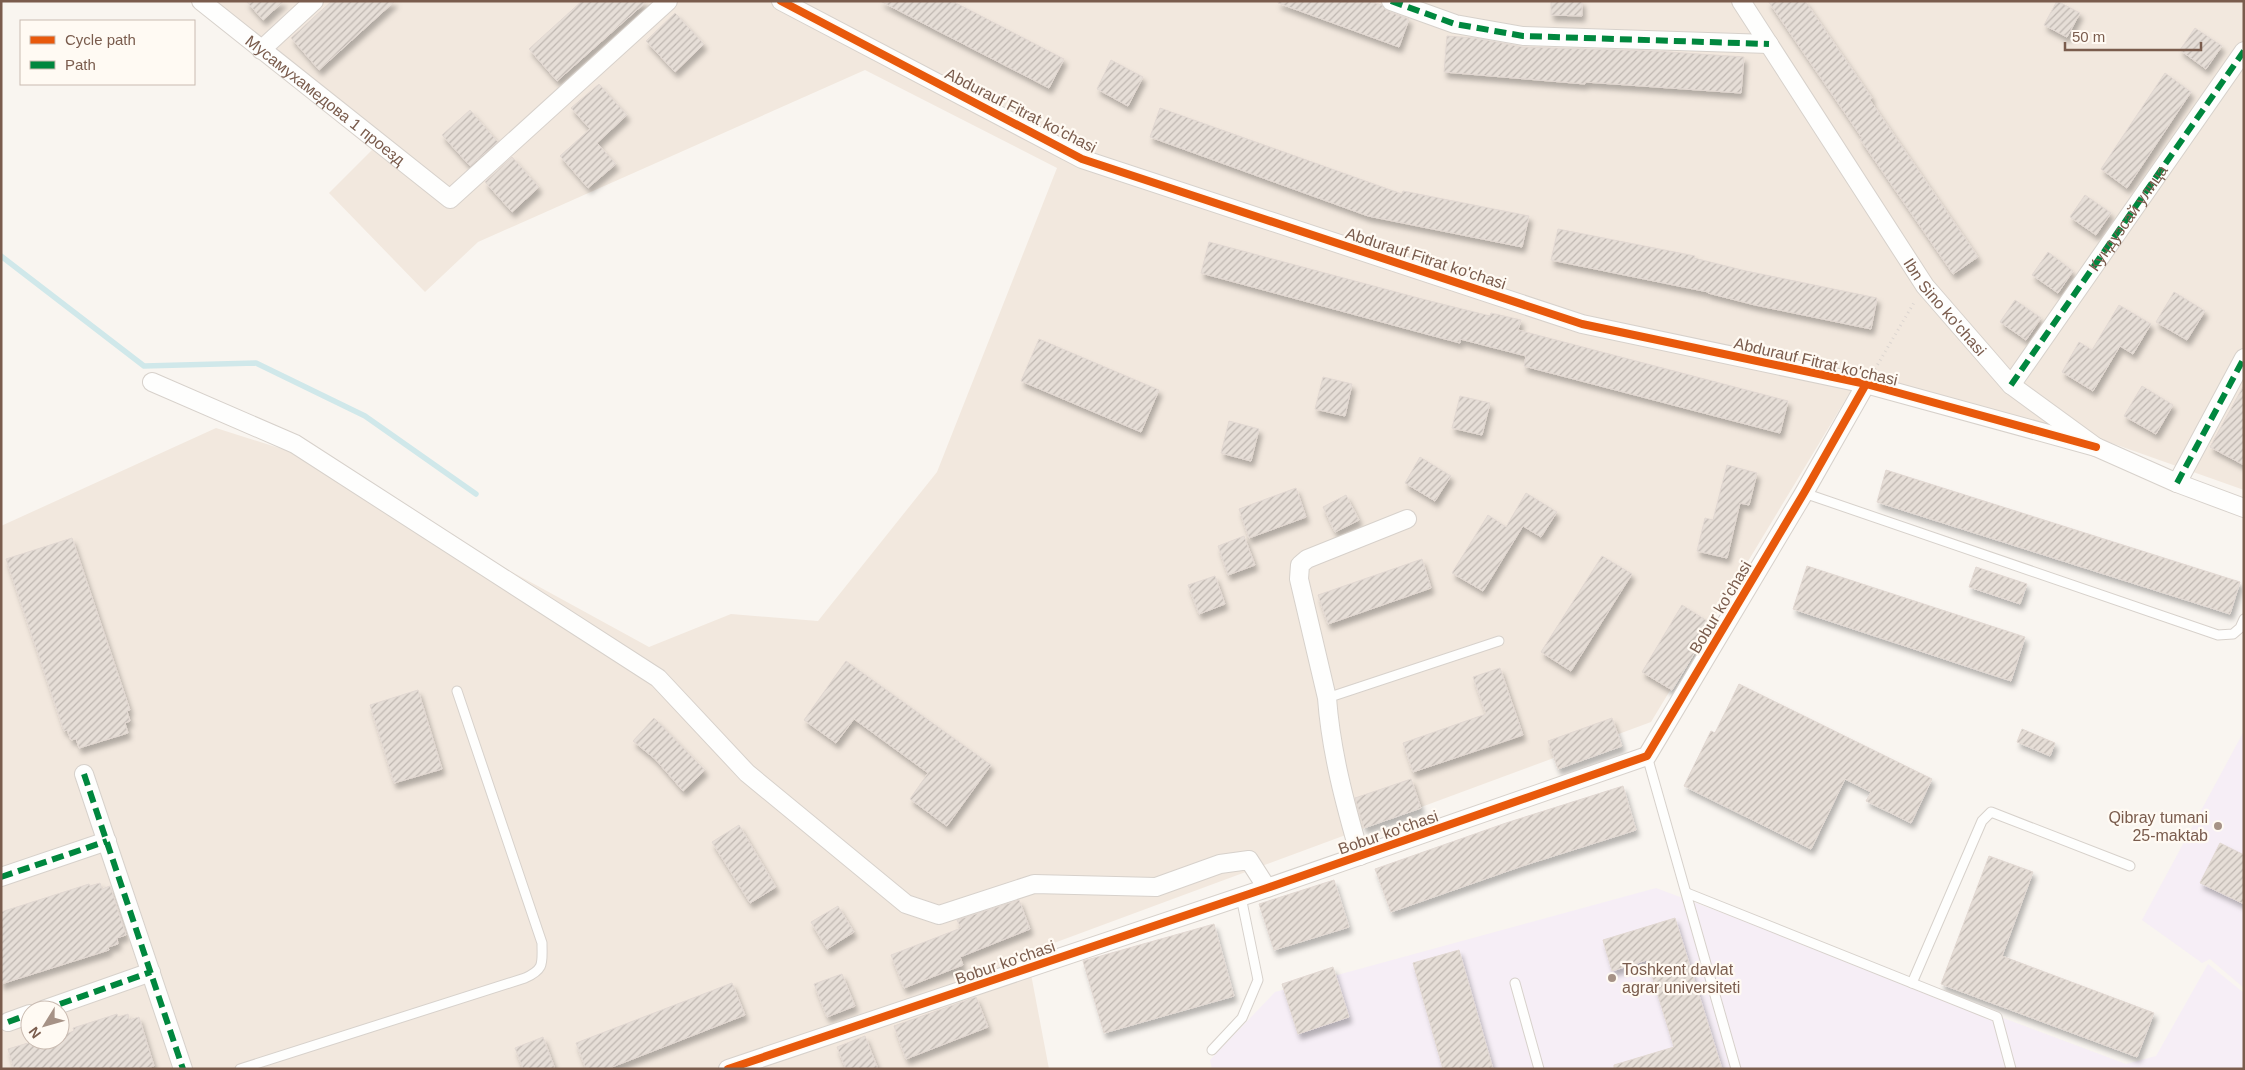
<svg xmlns="http://www.w3.org/2000/svg" width="2245" height="1070" font-family="Arial,sans-serif">
	<defs>
		<pattern id="building-hatch" width="6" height="6" patternUnits="userSpaceOnUse" patternTransform="scale(1.25)"><rect width="6" height="6" fill="#e6ded7"/><path d="M-1 1l2-2M0 6l6-6M5 7l2-2" fill="none" stroke="#bfb7b1"/></pattern>
		<filter id="shadow"><feDropShadow dx="3" dy="5.5" stdDeviation="2.5" flood-color="#0004"/></filter>
	</defs>
	<rect width="100%" height="100%" fill="#f9f5f0"/>
	<!-- residential -->
	<path fill="#f2e8de" fill-rule="evenodd" d="M191,1h2053v489l-144,-51 -239,-65 -210,348 -624,231 22,116h-1048v-543l215,-98 79,25 354,194 82,-33 87,7 119,-149 120,-304 -192,-98 -387,172 -53,50 -96,-99 43,-43zM30,1010h30v30h-30z"/>
	<!-- education -->
	<g fill="#f6eef6">
		<polygon points="2244,731 2244,988 2210,959 2202,963 2142,920"/>
		<polygon points="1656,888 2126,1064 2156,1056 2208,964 2244,993 2244,1069 1212,1069 1210,1060 1275,992"/>
	</g>
	<g fill="none" stroke-linecap="round" stroke-linejoin="round">
		<!-- stream -->
		<polyline stroke="#d0e8ea" stroke-width="5.5" points="1,256 144,366 256,363 365,416 476,494"/>
	</g>
	<!-- building -->
	<g fill="url(#building-hatch)" stroke="#e2d8d2" filter="url(#shadow)">
		<polygon points="246,1 284,1 263,20"/>
		<polygon points="332,1 395,1 319,70 291,38"/>
		<polygon points="582,1 647,1 557,81 529,49"/>
		<polygon points="880,1 952,1 1064,59 1049,88"/>
		<polygon points="1278,1 1369,1 1382,5 1387,11 1409,19 1399,47 1278,3"/>
		<polygon points="1551,1 1582,1 1582,16 1551,15"/>
		<polygon points="1768,1 1805,1 1872,98 1870,100 1978,257 1953,274 1860,139 1862,138"/>
		<polygon points="2057,1 2080,13 2067,37 2044,25"/>
		<polygon points="675,13 704,44 675,72 646,41"/>
		<polygon points="2195,28 2222,46 2206,69 2180,50"/>
		<polygon points="1447,36 1475,38 1523,47 1655,51 1744,57 1741,93 1585,82 1585,84 1444,72"/>
		<polygon points="1111,60 1143,77 1128,106 1097,89"/>
		<polygon points="2165,73 2191,92 2127,188 2101,169"/>
		<polygon points="599,84 627,115 597,143 616,164 588,188 560,156 590,129 571,108"/>
		<polygon points="1160,108 1402,194 1403,191 1529,216 1522,247 1368,216 1150,137"/>
		<polygon points="470,110 498,142 470,166 442,135"/>
		<polygon points="512,157 539,187 512,212 485,182"/>
		<polygon points="2085,195 2111,213 2096,235 2070,217"/>
		<polygon points="1558,229 1695,256 1694,258 1746,271 1877,298 1871,329 1755,305 1708,293 1708,292 1551,260"/>
		<polygon points="1209,242 1422,299 1490,316 1491,313 1521,320 1518,330 1788,401 1780,433 1524,366 1526,356 1460,339 1460,343 1430,335 1201,273"/>
		<polygon points="2048,252 2073,271 2058,293 2032,275"/>
		<polygon points="2174,292 2205,311 2187,340 2156,322"/>
		<polygon points="2015,300 2041,318 2026,340 2000,322"/>
		<polygon points="2119,305 2151,324 2133,354 2120,346 2093,391 2062,372 2079,342 2092,350"/>
		<polygon points="1039,339 1159,390 1141,432 1021,381"/>
		<polygon points="1323,377 1352,384 1345,416 1315,409"/>
		<polygon points="2244,385 2244,465 2210,447"/>
		<polygon points="2142,386 2173,405 2156,434 2124,416"/>
		<polygon points="1460,396 1490,403 1482,435 1452,428"/>
		<polygon points="1229,421 1259,429 1251,461 1221,453"/>
		<polygon points="1420,457 1451,476 1435,501 1405,483"/>
		<polygon points="1727,465 1757,473 1749,505 1740,503 1727,558 1697,551 1705,518 1713,520"/>
		<polygon points="1886,470 2240,582 2230,614 1877,502"/>
		<polygon points="1296,488 1306,517 1249,538 1239,509"/>
		<polygon points="1526,493 1557,512 1541,537 1523,526 1483,591 1452,573 1488,515 1506,527"/>
		<polygon points="1346,495 1359,520 1335,532 1323,507"/>
		<polygon points="1244,536 1255,565 1228,575 1218,546"/>
		<polygon points="72,538 130,710 127,711 130,721 125,723 128,733 79,748 76,739 71,740 67,730 64,731 6,559"/>
		<polygon points="1602,556 1632,574 1571,671 1541,652"/>
		<polygon points="1422,559 1431,588 1328,624 1318,595"/>
		<polygon points="1807,566 2025,637 2011,681 1793,609"/>
		<polygon points="1976,567 2027,584 2020,604 1969,587"/>
		<polygon points="1215,576 1225,604 1199,614 1188,585"/>
		<polygon points="1682,605 1712,624 1672,690 1642,672"/>
		<polygon points="846,661 991,765 947,826 910,799 928,773 854,719 836,743 804,720"/>
		<polygon points="1500,668 1523,735 1413,772 1403,743 1486,714 1473,677"/>
		<polygon points="1739,684 1932,779 1911,823 1866,801 1871,792 1845,779 1811,849 1684,786 1711,731 1715,733"/>
		<polygon points="418,690 442,769 394,783 370,705"/>
		<polygon points="654,718 705,770 683,791 655,759 633,741"/>
		<polygon points="1612,718 1622,746 1558,769 1548,741"/>
		<polygon points="2022,729 2055,743 2050,756 2017,742"/>
		<polygon points="1411,779 1421,808 1364,828 1355,798"/>
		<polygon points="1623,786 1636,830 1522,866 1391,912 1375,869 1506,823"/>
		<polygon points="739,825 776,887 750,903 712,842"/>
		<polygon points="2220,843 2244,855 2244,904 2200,883"/>
		<polygon points="1989,856 2033,872 2002,956 2154,1013 2137,1057 1941,984"/>
		<polygon points="1334,880 1349,927 1274,950 1259,904"/>
		<polygon points="100,883 102,889 110,886 126,935 117,938 118,944 108,947 109,950 1,984 1,912 89,884 90,886"/>
		<polygon points="1019,900 1030,929 960,957 963,965 904,988 891,955 961,928 957,920"/>
		<polygon points="838,906 854,932 827,949 811,922"/>
		<polygon points="1675,918 1722,1069 1614,1069 1614,1065 1674,1047 1647,960 1612,971 1603,940"/>
		<polygon points="1214,924 1234,996 1104,1033 1083,961"/>
		<polygon points="1459,950 1493,1069 1443,1069 1413,963"/>
		<polygon points="1333,967 1349,1017 1298,1034 1282,984"/>
		<polygon points="842,974 855,1006 827,1017 814,984"/>
		<polygon points="732,983 745,1015 607,1069 586,1069 576,1043"/>
		<polygon points="976,997 988,1027 906,1059 894,1026"/>
		<polygon points="117,1014 118,1017 128,1014 129,1020 139,1017 154,1066 144,1069 14,1069 8,1049 38,1040 60,1040 60,1036 74,1031 73,1028"/>
		<polygon points="865,1036 878,1069 846,1069 837,1047"/>
		<polygon points="543,1037 555,1069 523,1069 515,1048"/>
	</g>
	<g fill="none" stroke-linecap="round" stroke-linejoin="round">
		<!-- lane casing -->
		<g stroke="#d7d1cb" stroke-width="11">
			<g id="lane">
				<polyline points="1804,493 2218,635 2233,634 2240,628 2244,619"/>
				<polyline points="1327,698 1499,641"/>
				<polyline points="1647,756 1736,1069"/>
				<polyline points="1687,893 1997,1017 2011,1069"/>
				<polyline points="1515,983 1539,1069"/>
				<polyline points="1912,983 1982,821 1991,812 2130,866"/>
				<polyline points="1212,1050 1242,1018 1258,980 1241,897"/>
				<path d="M240,1069l285,-91c20,-9 17,-15 17,-35l-85,-252"/>
			</g>
		</g>
		<!-- street casing -->
		<g stroke="#d7d1cb" stroke-width="20">
			<g id="street">
				<path id="s1" d="M201,1l249,198 218,-198"/>
				<polyline points="781,1 1082,159 1582,324 1866,384 2096,447"/>
				<polyline points="1391,1 1455,24 1523,36 1769,44"/>
				<path id="s2" d="M1741,1l184,285 86,99 85,62 81,36 67,25"/>
				<polyline points="261,50 314,1"/>
				<polyline points="152,382 295,444 658,678 747,773 906,904 939,915 1034,884 1156,887 1220,864 1249,860 1267,888"/>
				<polyline points="2011,385 2244,51"/>
				<polyline points="2177,483 2244,358"/>
				<polyline points="84,774 183,1069"/>
				<path d="M1360,856c-15,-52 -29,-104 -33,-158l-28,-119 1,-14 7,-6 100,-40"/>
				<polyline points="1,877 107,841"/>
				<polyline points="43,1010 151,972"/>
				<polyline points="8,1022 30,1014"/>
				<polyline points="728,1069 1267,888 1647,756 1804,493 1866,384"/>
			</g>
		</g>
		<!-- path -->
		<polyline stroke="#dcd5d0" stroke-width="3" stroke-dasharray="1 4" stroke-linecap="butt" points="1875,369 1915,301"/>
		<!-- lane -->
		<use href="#lane" stroke="#fefefd" stroke-width="9"/>
		<!-- street -->
		<use href="#street" stroke="#fefefd" stroke-width="18"/>
		<!-- quiet -->
		<g stroke="#00873e" stroke-width="6" stroke-dasharray="12 6" stroke-linecap="butt">
			<polyline points="1391,1 1455,24 1523,36 1769,44"/>
			<path id="s3" d="M2011,385l233,-334"/>
			<polyline points="2177,483 2244,358"/>
			<polyline points="84,774 183,1069"/>
			<polyline points="1,877 107,841"/>
			<polyline points="43,1010 151,972"/>
			<polyline points="8,1022 30,1014"/>
		</g>
		<!-- cycleway casing -->
		<g stroke="#fffaf3" stroke-width="11">
			<g id="cycleway">
				<polyline points="781,1 1082,159 1582,324 1866,384 2096,447"/>
				<polyline points="728,1069 1267,888 1647,756 1804,493 1866,384"/>
			</g>
		</g>
		<!-- cycleway -->
		<use href="#cycleway" stroke="#e8590c" stroke-width="8"/>
	</g>
	<!-- markers -->
	<g fill="#a69286" stroke="#fffaf3" stroke-width="2">
		<circle cx="2218" cy="826" r="5"/>
		<circle cx="1612" cy="978" r="5"/>
	</g>
	<g text-anchor="middle" stroke-width="4.5" stroke-linejoin="round" paint-order="stroke">
		<!-- street labels -->
		<g font-size="16" fill="#7a5c4d" stroke="#fffaf3">
			<text dy="6" stroke="none"><textPath href="#s1" startOffset="159">Мусамухамедова 1 проезд</textPath></text>
			<text transform="translate(1021 110) rotate(27)" y="6">Abdurauf Fitrat ko'chasi</text>
			<text dy="6" stroke="none"><textPath href="#s3" startOffset="204">Кундузсай улица</textPath></text>
			<text transform="translate(1426 258) rotate(18)" y="6">Abdurauf Fitrat ko'chasi</text>
			<text dy="6" stroke="none"><textPath href="#s2" startOffset="368">Ibn Sino ko'chasi</textPath></text>
			<text transform="translate(1816 361) rotate(13)" y="6">Abdurauf Fitrat ko'chasi</text>
			<text transform="translate(1720 607) rotate(-59)" y="6">Bobur ko'chasi</text>
			<text transform="translate(1388 832) rotate(-19)" y="6">Bobur ko'chasi</text>
			<text transform="translate(1005 962) rotate(-19)" y="6">Bobur ko'chasi</text>
		</g>
		<!-- poi labels -->
		<g font-size="16" fill="#7a5c4d" stroke="#fffaf3" text-anchor="end">
			<text x="2208" y="823">Qibray tumani<tspan x="2208" dy="18">25-maktab</tspan></text>
			<text x="1622" y="975" text-anchor="start">Toshkent davlat<tspan x="1622" dy="18">agrar universiteti</tspan></text>
		</g>
	</g>
	<!-- border -->
	<rect width="2245" height="1070" fill="none" stroke="#7a5c4d" stroke-width="5"/>
	<!-- legend -->
	<rect x="20" y="20" width="175" height="65" fill="#fffaf3" stroke="#cabbb1"/>
	<rect x="30" y="36" width="25" height="8" fill="#e8590c" stroke="#cabbb1"/>
	<text x="65" y="45" font-size="15" fill="#7a5c4d">Cycle path</text>
	<rect x="30" y="61" width="25" height="8" fill="#00873e" stroke="#cabbb1"/>
	<text x="65" y="70" font-size="15" fill="#7a5c4d">Path</text>
	<!-- north arrow -->
	<g transform="translate(45 1025) rotate(233)"><circle r="24" fill="#fffaf3" stroke="#cabbb1"/>
	<path d="M0-4L9 19L0 12L-9 19Z" fill="#a69286"/>
	<text y="-8" font-size="14" font-weight="bold" text-anchor="middle" fill="#7a5c4d">N</text>
	</g>
	<!-- scale -->
	<path d="M2065 42v8h136v-8" fill="none" stroke="#7a5c4d" stroke-width="2.5"/>
	<text x="2072" y="42" font-size="15" fill="#7a5c4d" stroke="#fffaf3" stroke-width="4" paint-order="stroke">50 m</text>
</svg>
